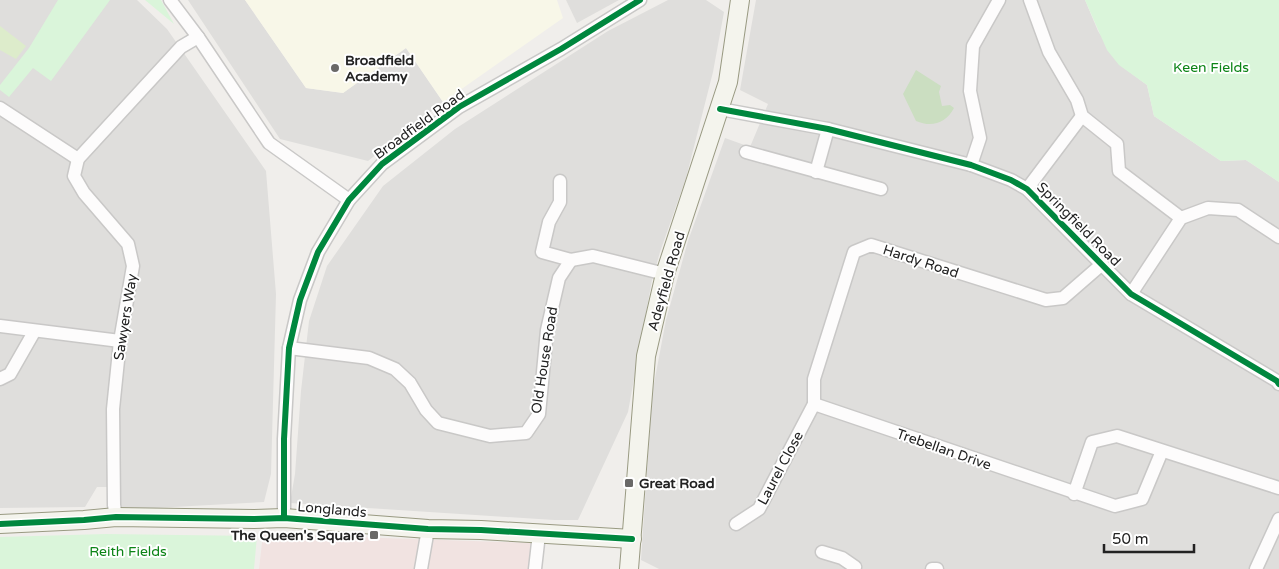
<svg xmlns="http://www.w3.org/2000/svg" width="1279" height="569" font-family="'Varela Round',sans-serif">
	<rect width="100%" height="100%" fill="#f0eeeb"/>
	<!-- residential -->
	<g fill="#dfdedc">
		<polygon points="0,0 137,0 167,29 266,171 276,294 271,474 264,502 118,510 116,487 97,487 85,507 0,508"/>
		<polygon points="188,0 245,0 306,88 343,93 406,48 443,102 368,161 280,139"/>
		<polygon points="566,0 619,0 577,23"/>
		<polygon points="668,0 706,0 724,12 713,72 686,178 660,252 652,280 628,412 578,520 554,520 290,503 295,474 301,391 309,321 327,266 383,186 455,129 608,31"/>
		<polygon points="756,0 1085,0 1098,31 1120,65 1147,85 1154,116 1221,161 1246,160 1279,182 1279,569 659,569 641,560 652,394 666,320 688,241 725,138 750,147 768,104 740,90"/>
	</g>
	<!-- commercial -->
	<polygon fill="#f1e3e1" points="263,534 532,543 528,569 259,569"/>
	<!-- education -->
	<polygon fill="#f8f7e8" points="245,0 557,0 563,18 443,102 406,48 343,93 306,88"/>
	<!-- grass -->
	<polygon fill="#ddeccb" points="0,26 26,46 16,59 0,50"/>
	<!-- forest -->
	<path fill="#cbdec1" d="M916,70l25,16 -2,6 3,14 8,-1 4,3c-8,15 -22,20 -38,13l-13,-27z"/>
	<!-- park -->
	<g fill="#daf5da">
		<polygon points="58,0 110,0 51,81 33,68 9,97 0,90 0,85 29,48"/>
		<polygon points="145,0 161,0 174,24"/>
		<polygon points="1085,0 1279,0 1279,182 1246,160 1221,161 1154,116 1147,85 1119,65 1107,50"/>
		<polygon points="106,534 257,536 254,569 0,569 0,537"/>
	</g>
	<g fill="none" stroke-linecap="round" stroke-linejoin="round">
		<!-- street casing -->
		<g stroke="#c9c8c7" stroke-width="15">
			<g id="street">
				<polyline points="170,0 198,37 269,143 349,200"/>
				<polyline points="1030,0 1049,52 1077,100 1082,116 1117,144 1119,171 1181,218"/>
				<polyline points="0,108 78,159"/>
				<polyline points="720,109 828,129 971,165 1011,180 1027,189 1131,294 1277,381 1279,384"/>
				<polyline points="746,152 881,189"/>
				<polyline points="971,165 980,138 970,91 973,46 999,0"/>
				<polyline points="816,172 828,129"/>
				<polyline points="560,181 560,202 549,222 542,252 571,260 593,256 665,274"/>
				<polyline points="1027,189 1082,116"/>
				<polyline points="1131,294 1181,218 1208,208 1238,210 1279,237"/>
				<polyline points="0,326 120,341"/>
				<polyline points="289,348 369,358 395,369 410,383 426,410 438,423 490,436 526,433 539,414 547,330 559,278 571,260"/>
				<polyline points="0,379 10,374 34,332"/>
				<polyline points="814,404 1115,506 1142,499 1162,451"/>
				<polyline points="1074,494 1092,442 1117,436 1279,488"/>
				<polyline points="116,517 114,505 113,409 120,341 133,266 128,244 84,193 74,176 78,159 181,47 198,37"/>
				<polyline points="284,518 284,439 289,348 300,300 318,252 349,200 382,164 459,107 561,49 640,0"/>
				<polyline points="736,524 759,509 814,404 814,379 854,252 871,245 1046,300 1063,298 1101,265"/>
				<polyline points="822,552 842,558 855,567 854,569"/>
				<polyline points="421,569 428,529"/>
				<polyline points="535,569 539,534"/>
				<polyline points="932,569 937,569"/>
				<polyline points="1256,569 1279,519"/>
			</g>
		</g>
		<!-- secondary casing -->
		<g stroke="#999a82" stroke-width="20">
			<g id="secondary">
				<polyline points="0,524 84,520 116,517 254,519 284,518 428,529 481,530 632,539"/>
				<polyline points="629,569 646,356 665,274 728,82 740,0"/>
			</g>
		</g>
		<!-- street -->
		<use href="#street" stroke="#fdfcfc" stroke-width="12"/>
		<!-- secondary -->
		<use href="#secondary" stroke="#f4f4ed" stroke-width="18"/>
		<!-- cycleway casing -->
		<g stroke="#fff" stroke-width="9">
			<g id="cycleway">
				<polyline points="720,109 828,129 971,165 1011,180 1027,189 1131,294 1277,381 1279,384"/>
				<polyline points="284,518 284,439 289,348 300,300 318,252 349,200 382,164 459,107 561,49 640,0"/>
				<polyline points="0,524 84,520 116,517 254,519 284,518 428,529 481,530 632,539"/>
			</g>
		</g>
		<!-- cycleway -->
		<use href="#cycleway" stroke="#00873e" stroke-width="6"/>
	</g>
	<!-- markers -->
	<g fill="#6a6968" stroke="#fff" stroke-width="2">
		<circle cx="335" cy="68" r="5"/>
		<rect x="624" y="478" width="10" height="10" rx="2.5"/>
		<rect x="369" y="530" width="10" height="10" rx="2.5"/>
	</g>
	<g text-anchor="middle" stroke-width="4" stroke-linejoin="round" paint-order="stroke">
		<!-- poi labels -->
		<g font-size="14" font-weight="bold" fill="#222" stroke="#fff" text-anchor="start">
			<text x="345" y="65">Broadfield<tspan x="345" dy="16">Academy</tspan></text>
			<text x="639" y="488">Great Road</text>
			<text x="364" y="540" text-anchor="end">The Queen's Square</text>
		</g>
		<!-- park labels -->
		<g font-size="14" fill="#0c8416" stroke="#fff">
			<text x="1211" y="72">Keen Fields</text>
			<text x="128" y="556">Reith Fields</text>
		</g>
		<!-- street labels -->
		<g font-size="14" fill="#222" stroke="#fff">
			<text transform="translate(419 124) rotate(-36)" y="5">Broadfield Road</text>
			<text transform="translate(1079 224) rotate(45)" y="5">Springfield Road</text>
			<text transform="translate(921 261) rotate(18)" y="5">Hardy Road</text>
			<text transform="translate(666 281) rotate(-74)" y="5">Adeyfield Road</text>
			<text transform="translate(125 317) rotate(-81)" y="5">Sawyers Way</text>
			<text transform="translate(544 360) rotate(-81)" y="5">Old House Road</text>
			<text transform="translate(944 449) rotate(19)" y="5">Trebellan Drive</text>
			<text transform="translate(780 468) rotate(-62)" y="5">Laurel Close</text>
			<text transform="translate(332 509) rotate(5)" y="5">Longlands</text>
		</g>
	</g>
	<!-- scale -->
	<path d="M1104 544v8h90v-8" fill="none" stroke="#222222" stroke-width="2.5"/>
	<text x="1112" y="544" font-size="15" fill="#222222" stroke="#ffffff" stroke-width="4" paint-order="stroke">50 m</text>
</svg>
